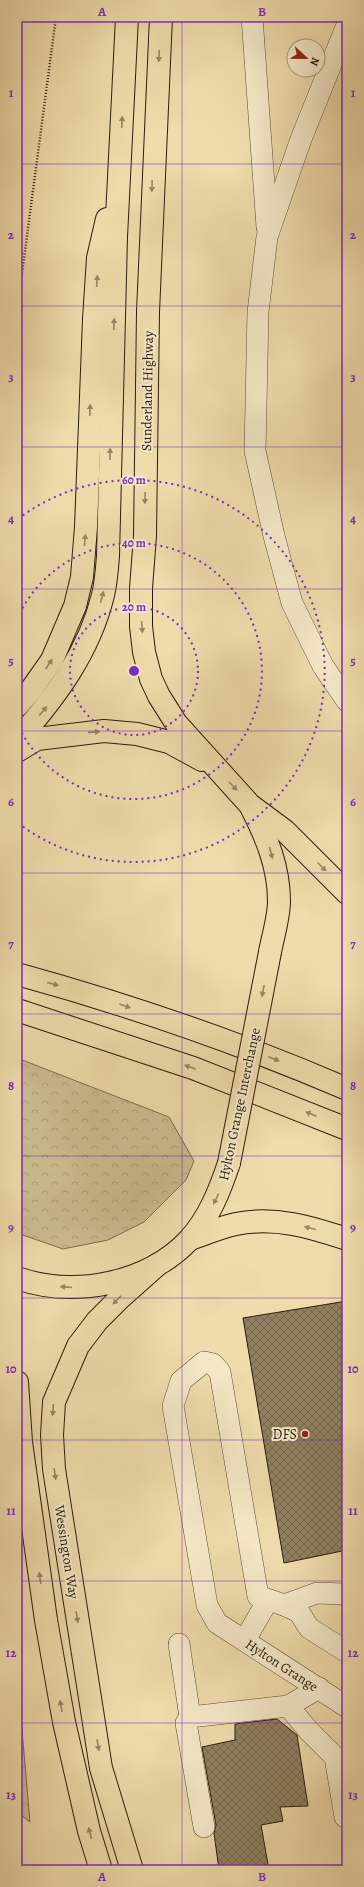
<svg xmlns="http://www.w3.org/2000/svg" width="364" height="1887" font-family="Alegreya,serif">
	<defs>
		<pattern id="forest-crowns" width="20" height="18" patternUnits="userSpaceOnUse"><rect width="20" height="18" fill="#cdbb90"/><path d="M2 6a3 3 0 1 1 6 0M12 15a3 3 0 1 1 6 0" fill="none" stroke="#b0a07b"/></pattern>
		<pattern id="building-cross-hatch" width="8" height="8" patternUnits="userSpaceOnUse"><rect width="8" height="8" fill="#907f60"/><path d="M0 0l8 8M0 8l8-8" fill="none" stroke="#76674e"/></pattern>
	</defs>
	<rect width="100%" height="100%" fill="#efdbab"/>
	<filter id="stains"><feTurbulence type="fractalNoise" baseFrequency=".005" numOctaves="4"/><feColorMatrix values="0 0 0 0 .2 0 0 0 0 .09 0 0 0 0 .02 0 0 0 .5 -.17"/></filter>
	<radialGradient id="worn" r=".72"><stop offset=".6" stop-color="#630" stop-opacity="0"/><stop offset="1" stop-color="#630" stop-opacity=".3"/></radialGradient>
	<!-- forest -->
	<g fill="url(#forest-crowns)" stroke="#7b6c4f">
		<polygon points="17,1058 169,1117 194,1161 186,1180 144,1222 108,1240 63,1249 17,1233"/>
		<polygon points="17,1672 30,1822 17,1812"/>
	</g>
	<!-- building -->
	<g fill="url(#building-cross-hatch)" stroke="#291c0e">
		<polygon points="347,1301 347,1550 284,1563 243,1318"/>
		<polygon points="277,1719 297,1735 308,1806 280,1807 283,1821 261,1825 269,1870 219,1870 214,1833 216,1825 202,1747 235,1740 235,1724"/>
	</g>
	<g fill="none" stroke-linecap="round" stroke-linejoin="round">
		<!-- minor casing -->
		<g stroke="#5a4c35" stroke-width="22">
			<g id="minor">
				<polyline points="252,17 267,227"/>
				<polyline points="347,25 301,139 267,237 258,312 255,451 274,536 292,603 323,666 347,701"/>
				<polyline points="347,1596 344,1594 317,1593 284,1605 258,1596 220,1372 213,1364 204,1362 181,1381 173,1406 207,1605 217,1623 347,1707"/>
				<polyline points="284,1605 299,1612 309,1628 347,1652"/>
				<polyline points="245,1640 268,1600"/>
				<polyline points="179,1644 190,1717"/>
				<polyline points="288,1706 309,1731 335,1757 345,1817"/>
				<polyline points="204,1827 186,1723 190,1717 288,1706 319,1688"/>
			</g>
		</g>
		<!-- highway casing -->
		<g stroke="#291c0e" stroke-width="24">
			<g id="highway">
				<polyline points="161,17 148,312 145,536 141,588 141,626 144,652 151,679 159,696 176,723 250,805 285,831 347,893"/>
				<polyline points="17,706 31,690 52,660 75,606 82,577 86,527 94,319 98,258 107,219"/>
				<path d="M17,741c38,-44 72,-88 86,-146 3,-12 4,-26 5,-39l8,-319 11,-220"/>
				<polyline points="17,751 37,739 104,731 137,734 169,742 202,760"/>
				<path d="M252,809c15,29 27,59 27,92 0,16 -6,35 -9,51"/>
				<path d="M17,974c113,31 223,69 330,115"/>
				<polyline points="17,1010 193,1068 347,1129"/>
				<path d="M190,1239c15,-5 31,-12 46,-15 39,-8 74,3 111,15"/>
				<path d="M17,1278c57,20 130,6 172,-38 20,-22 31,-50 40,-77"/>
				<polyline points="17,1382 21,1442 46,1620 64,1722 89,1831 101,1870"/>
				<polyline points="132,1870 101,1768 54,1469 52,1435 54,1402 78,1346 97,1321 120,1298 157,1265"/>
			</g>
		</g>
		<!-- path -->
		<polyline stroke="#291c0e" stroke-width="2.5" stroke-dasharray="1 2" stroke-linecap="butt" points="17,311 56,17"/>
		<!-- minor -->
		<use href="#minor" stroke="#f5e8c8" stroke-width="21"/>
		<!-- highway -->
		<use href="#highway" stroke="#efdbab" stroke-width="22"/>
		<!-- highway-bridge casing -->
		<g stroke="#291c0e" stroke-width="24" stroke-linecap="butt">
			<polyline id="highway-bridge" points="229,1163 270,952"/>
		</g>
		<!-- highway-bridge -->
		<use href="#highway-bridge" stroke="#efdbab" stroke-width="22"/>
	</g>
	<!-- one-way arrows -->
	<defs><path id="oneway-solid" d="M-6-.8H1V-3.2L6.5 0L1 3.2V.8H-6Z"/></defs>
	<g fill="#968564">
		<use href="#oneway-solid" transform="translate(159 56) rotate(93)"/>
		<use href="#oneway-solid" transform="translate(122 122) rotate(-87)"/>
		<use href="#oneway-solid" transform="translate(152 186) rotate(92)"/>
		<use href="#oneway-solid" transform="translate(97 281) rotate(-86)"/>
		<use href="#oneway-solid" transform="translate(114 324) rotate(-88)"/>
		<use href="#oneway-solid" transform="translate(90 410) rotate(-88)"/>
		<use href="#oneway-solid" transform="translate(110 454) rotate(-89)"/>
		<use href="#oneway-solid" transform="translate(145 498) rotate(91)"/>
		<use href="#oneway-solid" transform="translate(85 540) rotate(-85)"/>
		<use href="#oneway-solid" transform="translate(102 597) rotate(-75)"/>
		<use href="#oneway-solid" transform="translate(142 627) rotate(86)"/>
		<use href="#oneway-solid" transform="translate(49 664) rotate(-57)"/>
		<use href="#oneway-solid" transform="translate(43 711) rotate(-49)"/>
		<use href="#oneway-solid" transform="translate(94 732) rotate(-4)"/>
		<use href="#oneway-solid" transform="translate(233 786) rotate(46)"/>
		<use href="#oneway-solid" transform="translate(271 853) rotate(75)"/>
		<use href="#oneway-solid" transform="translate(322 867) rotate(45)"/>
		<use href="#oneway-solid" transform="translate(53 984) rotate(15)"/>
		<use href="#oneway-solid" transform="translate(263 991) rotate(101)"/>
		<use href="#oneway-solid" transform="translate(125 1006) rotate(19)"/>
		<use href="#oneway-solid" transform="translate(274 1059) rotate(21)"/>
		<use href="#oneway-solid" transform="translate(190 1067) rotate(-161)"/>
		<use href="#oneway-solid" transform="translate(311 1114) rotate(-157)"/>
		<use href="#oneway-solid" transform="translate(216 1199) rotate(116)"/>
		<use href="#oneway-solid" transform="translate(310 1228) rotate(-166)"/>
		<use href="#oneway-solid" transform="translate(66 1287) rotate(-175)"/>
		<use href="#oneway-solid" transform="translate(117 1300) rotate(135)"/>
		<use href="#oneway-solid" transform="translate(53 1410) rotate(94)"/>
		<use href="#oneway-solid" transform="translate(55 1474) rotate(82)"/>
		<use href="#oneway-solid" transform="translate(40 1578) rotate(-98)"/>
		<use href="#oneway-solid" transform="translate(77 1617) rotate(81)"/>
		<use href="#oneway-solid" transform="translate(61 1706) rotate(-100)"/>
		<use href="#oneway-solid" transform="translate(98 1745) rotate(81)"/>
		<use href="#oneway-solid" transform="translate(90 1833) rotate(-105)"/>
	</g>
	<!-- grid -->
	<path fill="none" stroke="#7b2cbf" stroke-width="1" stroke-opacity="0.55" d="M182,17v1853M17,164h330M17,306h330M17,447h330M17,589h330M17,731h330M17,873h330M17,1014h330M17,1156h330M17,1298h330M17,1440h330M17,1581h330M17,1723h330"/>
	<!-- distance rings -->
	<g fill="none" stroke="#7b2cbf" stroke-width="2" stroke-dasharray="2 4">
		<circle cx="134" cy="671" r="64"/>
		<path d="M17 619A128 128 0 1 1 17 723"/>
		<path d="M18 519A191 191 0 1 1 18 823"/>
	</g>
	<!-- markers -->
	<circle fill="#8f2418" stroke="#f5e8c8" stroke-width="1.5" cx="305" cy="1434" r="4"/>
	<g text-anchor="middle" stroke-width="4" stroke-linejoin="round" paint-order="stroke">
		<!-- street labels -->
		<g font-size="14" fill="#291c0e" stroke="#f5e8c8">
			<text transform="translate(147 391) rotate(-89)" y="5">Sunderland Highway</text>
			<text transform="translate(239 1104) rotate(-78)" y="5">Hylton Grange Interchange</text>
			<text transform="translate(67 1552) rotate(81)" y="5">Wessington Way</text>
			<text transform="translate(282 1665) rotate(33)" y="5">Hylton Grange</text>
		</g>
		<!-- poi labels -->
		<g font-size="14" fill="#291c0e" stroke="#f5e8c8" text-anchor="end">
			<text x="297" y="1439">DFS</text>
		</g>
	</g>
	<circle cx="134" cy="671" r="6" fill="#7b2cbf" stroke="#f5e8c8" stroke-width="2"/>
	<g font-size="12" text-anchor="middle" font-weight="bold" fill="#7b2cbf" stroke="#f5e8c8" stroke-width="4" stroke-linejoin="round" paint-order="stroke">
		<text x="134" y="484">60 m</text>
		<text x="134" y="547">40 m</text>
		<text x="134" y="611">20 m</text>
	</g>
	<!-- margin -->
	<rect width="364" height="1887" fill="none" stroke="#efdbab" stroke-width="44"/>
	<!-- north arrow -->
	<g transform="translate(306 58) rotate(112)"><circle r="19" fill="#f5e8c8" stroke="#a3967e"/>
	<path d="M0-3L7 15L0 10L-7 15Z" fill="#8f2418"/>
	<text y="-6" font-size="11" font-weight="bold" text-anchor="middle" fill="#291c0e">N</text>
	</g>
	<rect x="22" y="22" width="320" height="1843" fill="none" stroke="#7b2cbf" stroke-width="1.5"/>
	<g font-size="13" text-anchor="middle" font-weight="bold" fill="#7b2cbf">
		<text x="102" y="16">A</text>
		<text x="262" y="16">B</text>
		<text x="11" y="97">1</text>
		<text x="353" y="97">1</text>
		<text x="11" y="239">2</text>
		<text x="353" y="239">2</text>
		<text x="11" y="381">3</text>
		<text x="353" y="381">3</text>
		<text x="11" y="523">4</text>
		<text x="353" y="523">4</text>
		<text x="11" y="665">5</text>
		<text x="353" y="665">5</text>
		<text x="11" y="806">6</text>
		<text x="353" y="806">6</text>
		<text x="11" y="948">7</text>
		<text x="353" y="948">7</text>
		<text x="11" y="1090">8</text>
		<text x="353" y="1090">8</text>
		<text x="11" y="1232">9</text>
		<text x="353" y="1232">9</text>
		<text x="11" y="1373">10</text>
		<text x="353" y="1373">10</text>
		<text x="11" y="1515">11</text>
		<text x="353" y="1515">11</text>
		<text x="11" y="1657">12</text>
		<text x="353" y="1657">12</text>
		<text x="11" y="1799">13</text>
		<text x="353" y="1799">13</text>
		<text x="102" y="1881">A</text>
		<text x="262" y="1881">B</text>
	</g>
	<rect width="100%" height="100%" filter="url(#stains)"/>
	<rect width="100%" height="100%" fill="url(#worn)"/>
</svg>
